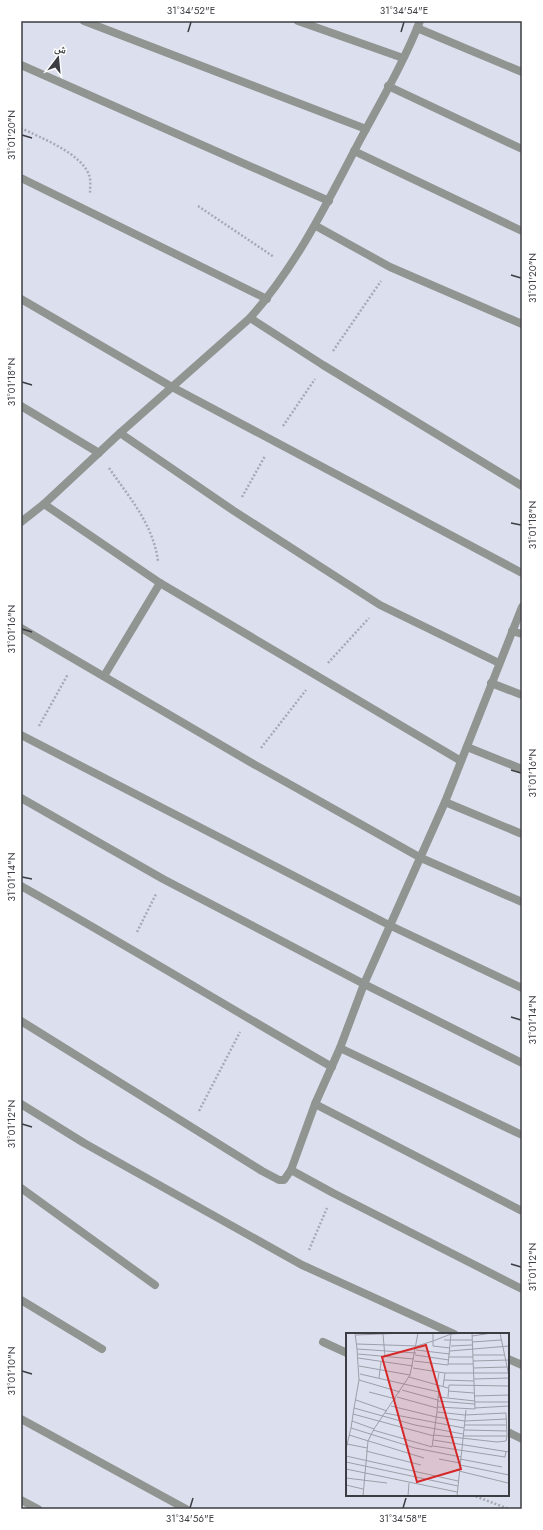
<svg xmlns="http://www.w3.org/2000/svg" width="543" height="1530" font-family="Jost,'Noto Naskh Arabic',sans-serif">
	<rect width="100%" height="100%" fill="#dce0ee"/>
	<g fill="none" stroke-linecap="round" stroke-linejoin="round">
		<!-- path -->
		<g stroke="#a7aab5" stroke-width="2.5" stroke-dasharray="2 2" stroke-linecap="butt">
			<path d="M21,128c20,10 60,25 68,47 2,5 1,13 1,19"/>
			<polyline points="198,206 274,257"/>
			<polyline points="333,351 381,281"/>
			<polyline points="283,426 315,379"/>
			<path d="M109,468c20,29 44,56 49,93"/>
			<polyline points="242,497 265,456"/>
			<polyline points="328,663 369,618"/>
			<polyline points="39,726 68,674"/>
			<polyline points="261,748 306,690"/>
			<polyline points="137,932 156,894"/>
			<polyline points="199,1111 240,1032"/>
			<polyline points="309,1250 327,1208"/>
			<polyline points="472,1495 509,1509"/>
		</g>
		<!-- minor -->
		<g stroke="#919591" stroke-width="8">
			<polyline points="84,21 366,129"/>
			<polyline points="298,21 403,58"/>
			<polyline points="417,28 522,72"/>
			<polyline points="21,65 329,201"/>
			<polyline points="388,86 522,149"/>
			<polyline points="354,151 522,231"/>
			<polyline points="21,178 267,299"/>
			<polyline points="316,226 390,267 522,324"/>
			<polyline points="21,299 172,387 522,573"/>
			<polyline points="250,318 323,365 522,486"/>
			<polyline points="21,406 99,453"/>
			<polyline points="120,433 234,511 380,605 499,663"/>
			<polyline points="44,504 160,583 461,761"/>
			<path d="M21,522l23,-18 76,-71 130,-115c47,-53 77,-115 110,-178 21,-39 44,-78 60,-119"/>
			<polyline points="522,607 445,802 522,834"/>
			<polyline points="21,628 250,762 421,858 522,902"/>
			<polyline points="512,631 522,634"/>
			<polyline points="104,676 160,583"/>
			<polyline points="491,683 522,695"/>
			<polyline points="21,735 389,925 522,988"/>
			<polyline points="467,747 522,769"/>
			<polyline points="21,798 163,879 364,984 522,1063"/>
			<path d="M21,886c105,59 207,121 311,181"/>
			<polyline points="21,1021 262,1171 279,1180 284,1180 291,1170 315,1104 340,1048 364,984 445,802"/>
			<polyline points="340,1048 522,1135"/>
			<polyline points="21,1104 84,1143 302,1265 454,1334"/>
			<polyline points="315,1104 522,1211"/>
			<polyline points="291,1170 333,1193 522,1289"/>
			<polyline points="21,1188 155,1285"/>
			<polyline points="21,1300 102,1349"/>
			<polyline points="323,1342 347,1353"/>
			<polyline points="508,1359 522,1365"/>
			<polyline points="21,1419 186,1509"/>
			<polyline points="508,1432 522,1439"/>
			<polyline points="21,1500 38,1509"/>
		</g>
	</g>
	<!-- ticks -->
	<path fill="none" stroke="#3b3d42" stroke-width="1.5" d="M188,32l3,-10M401,32l3,-10M22,135l10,3M511,275l10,3M22,382l10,3M511,523l10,2M22,629l10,3M511,770l10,3M22,877l10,2M511,1017l10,3M22,1124l10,3M511,1264l10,3M22,1371l10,3M190,1508l3,-10M403,1508l3,-10"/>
	<!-- overview -->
	<g transform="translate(346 1333)">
		<rect width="163" height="163" fill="#dce0ee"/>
		<path fill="none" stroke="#9c9fa9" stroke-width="1" d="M9,0l2,16 59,4M87,0v8l18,-7 17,-1M154,0l9,43M37,1l2,23M10,2l50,-2M126,3l20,-3M98,7h28M126,9l29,-2M11,11l60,2 16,-5v5l17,2M105,13l21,-1M70,17l34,4M104,18l59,-5M12,21l56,5M69,22l34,5M127,22h31M103,24h24M12,25l55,8M68,28l34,4 3,-31M127,28l36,-1M102,31h25M13,33l51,9M67,35l32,5h63M127,35l34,-1M14,41l79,18M63,44l39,11M33,45l2,-16M128,46l35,-1M13,47l41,12M98,47l30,1M91,52l2,-12M97,54l2,-14M56,57l36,10M102,58l26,2M23,59l27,7M128,63l35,-1M51,64l40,11M92,64l37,4M102,64l1,-12 60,1M10,67l31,11M91,68l38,3M129,69h34M45,73l45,11 29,4 42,-2M91,74l38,2 -3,-76M8,75l5,-28 -2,-31M129,75l34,-2M39,80l79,15M7,81l81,22M6,88l22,8M118,92h43M27,97l59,17 5,-35M118,97l43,1M3,102l75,23M88,102l63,7 9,-1 1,-5 -1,-23 -41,2 -28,-3 2,-26M117,103h44M87,107l76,12M1,111l20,4M87,113l72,11 1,-6M0,116l5,-21M20,118l55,14M0,123l112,25M115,124l-46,-9 -64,-20 3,-20 61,17 48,9M93,126l21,4M114,126l42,8M0,129l112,24M114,132l49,10M0,136l111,23M113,138l49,12M0,145l41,5M0,152l17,4M17,163l5,-55 6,-12 36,-54 8,-42M62,163l1,-13M111,163l9,-86"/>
		<path fill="#d62828" fill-opacity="0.15" stroke="#d62828" stroke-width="2" d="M80,12l35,124 -44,13 -35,-125z"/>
		<rect width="163" height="163" fill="none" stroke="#3b3d42" stroke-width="2"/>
	</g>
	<!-- border -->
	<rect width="543" height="1530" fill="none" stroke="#ffffff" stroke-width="44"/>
	<!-- north arrow -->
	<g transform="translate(58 58) rotate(16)" stroke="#ffffff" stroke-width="3" paint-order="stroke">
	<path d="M0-3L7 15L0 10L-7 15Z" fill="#3b3d42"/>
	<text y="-6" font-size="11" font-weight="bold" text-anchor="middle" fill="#3b3d42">ش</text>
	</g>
	<rect x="22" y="22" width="499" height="1486" fill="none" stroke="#3b3d42" stroke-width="1.5"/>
	<g font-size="10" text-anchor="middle" fill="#3b3d42">
		<text x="191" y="14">31°34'52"E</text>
		<text x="404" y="14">31°34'54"E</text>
		<text transform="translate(11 135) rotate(-90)" y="4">31°01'20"N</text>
		<text transform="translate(532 278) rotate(-90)" y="4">31°01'20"N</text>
		<text transform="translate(11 382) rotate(-90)" y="4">31°01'18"N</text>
		<text transform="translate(532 525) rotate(-90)" y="4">31°01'18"N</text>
		<text transform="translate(11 629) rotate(-90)" y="4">31°01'16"N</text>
		<text transform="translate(532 773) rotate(-90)" y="4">31°01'16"N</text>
		<text transform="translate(11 877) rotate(-90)" y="4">31°01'14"N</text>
		<text transform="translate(532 1020) rotate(-90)" y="4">31°01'14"N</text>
		<text transform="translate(11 1124) rotate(-90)" y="4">31°01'12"N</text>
		<text transform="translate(532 1267) rotate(-90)" y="4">31°01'12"N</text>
		<text transform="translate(11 1371) rotate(-90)" y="4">31°01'10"N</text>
		<text x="190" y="1522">31°34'56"E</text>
		<text x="403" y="1522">31°34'58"E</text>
	</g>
</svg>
